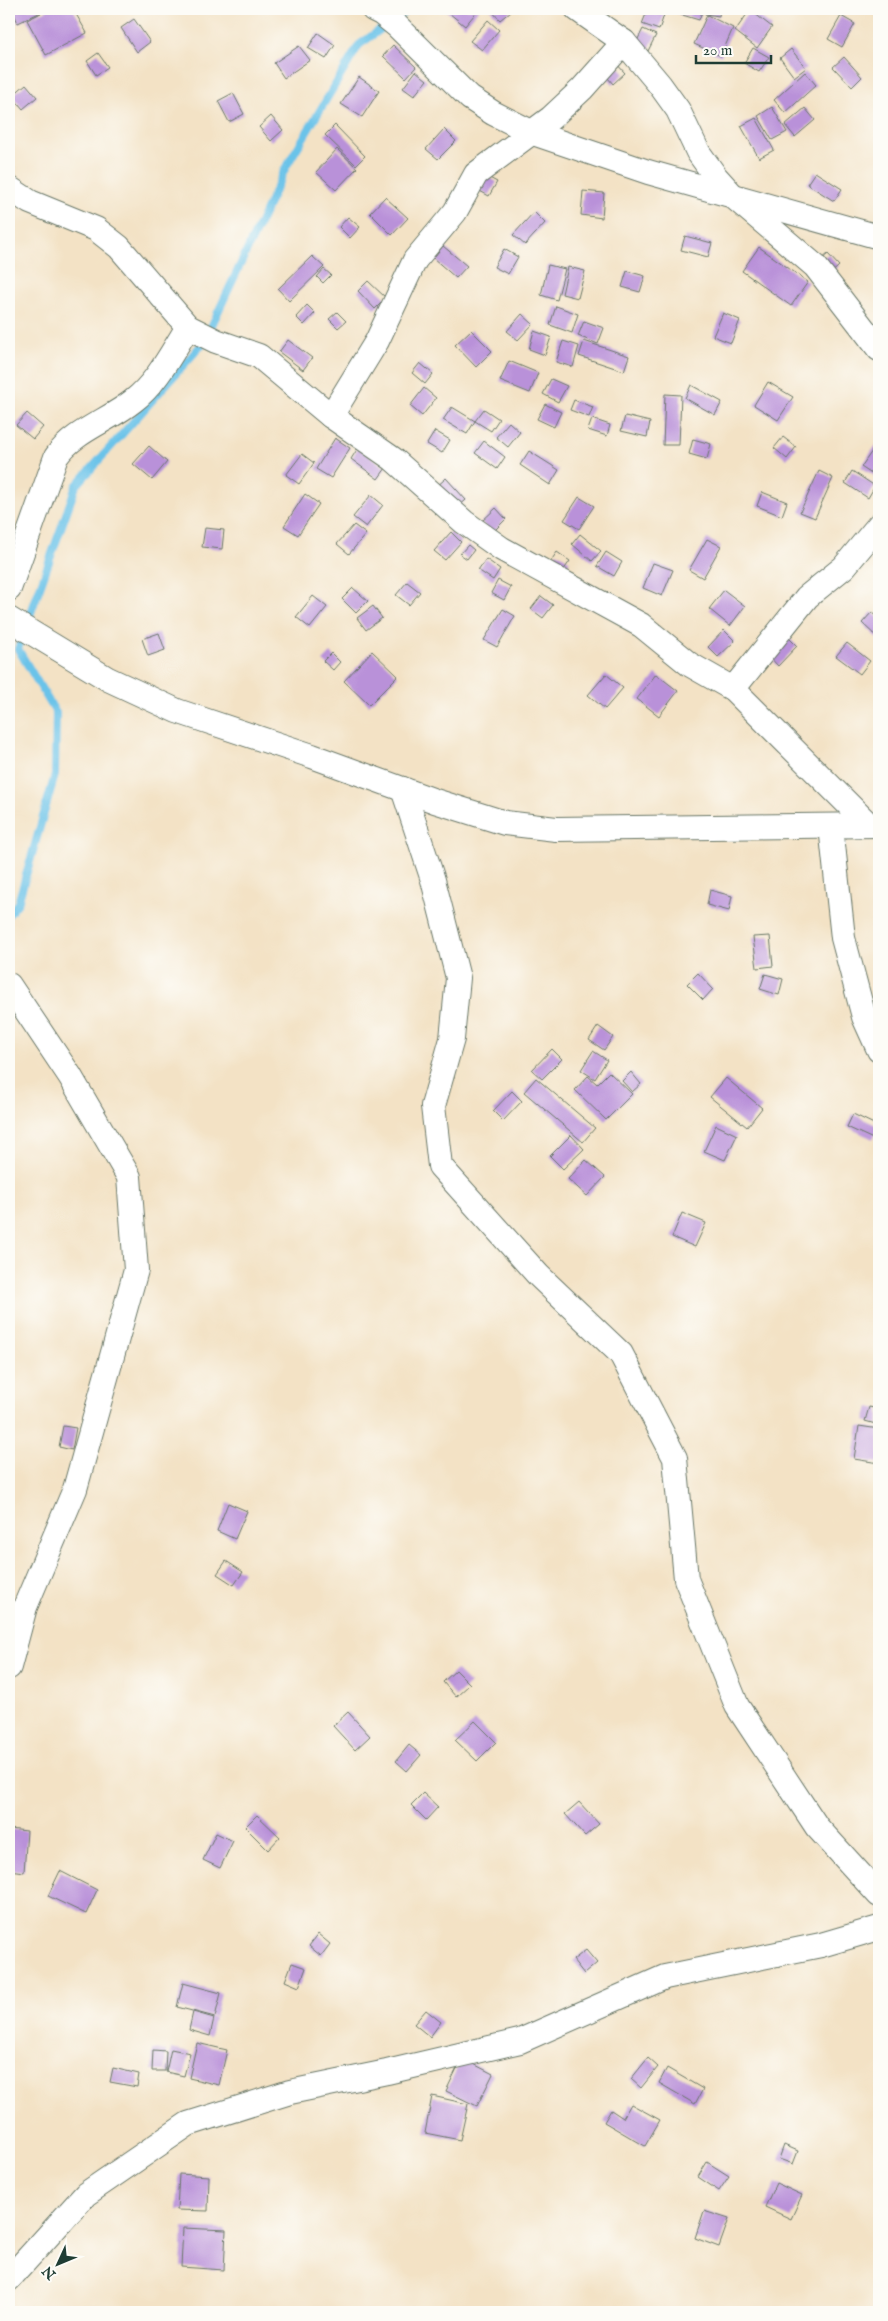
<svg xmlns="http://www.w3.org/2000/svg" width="888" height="2321" font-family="'IM FELL English',serif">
	<rect width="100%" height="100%" fill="#fdfcf7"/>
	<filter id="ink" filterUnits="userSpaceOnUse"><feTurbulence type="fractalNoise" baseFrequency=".02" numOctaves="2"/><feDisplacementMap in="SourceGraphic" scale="10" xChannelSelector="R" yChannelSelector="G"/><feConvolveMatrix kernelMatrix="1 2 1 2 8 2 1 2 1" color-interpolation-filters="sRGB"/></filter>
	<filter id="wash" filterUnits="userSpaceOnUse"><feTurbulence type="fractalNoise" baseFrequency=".0096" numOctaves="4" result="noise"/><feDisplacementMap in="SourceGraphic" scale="20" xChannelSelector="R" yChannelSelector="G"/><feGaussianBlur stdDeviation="1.12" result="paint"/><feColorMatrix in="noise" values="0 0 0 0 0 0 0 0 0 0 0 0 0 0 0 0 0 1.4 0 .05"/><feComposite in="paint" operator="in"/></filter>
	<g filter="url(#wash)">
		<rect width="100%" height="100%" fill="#f3e2c5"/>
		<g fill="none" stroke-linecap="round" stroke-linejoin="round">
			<!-- stream -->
			<polyline stroke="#6bc3e9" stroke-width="8" points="9,914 18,903 55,775 56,713 18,649 76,486 204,342 286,167 359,45 409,9"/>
		</g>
		<g id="blocks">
			<!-- building -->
			<g fill="#b991d9">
				<polygon points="12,9 39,9 41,12 18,23"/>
				<polygon points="49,9 73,9 87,33 46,55 27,20"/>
				<polygon points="444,9 479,9 465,26"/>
				<polygon points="490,9 509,9 511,11 500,20"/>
				<polygon points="648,9 666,9 659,30 642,24"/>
				<polygon points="670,9 703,9 699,20 669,11"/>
				<polygon points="706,9 720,9 719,16 705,14"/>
				<polygon points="750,10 772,27 757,48 735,31"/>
				<polygon points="707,15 733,28 721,56 694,44"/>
				<polygon points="841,16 855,24 842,47 828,39"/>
				<polygon points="134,19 150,42 137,52 121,28"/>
				<polygon points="488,20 499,30 482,50 470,41"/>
				<polygon points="643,29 656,35 647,53 634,47"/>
				<polygon points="318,33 335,45 326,59 308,48"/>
				<polygon points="393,45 416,67 406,78 383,56"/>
				<polygon points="299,46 310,60 284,78 274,63"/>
				<polygon points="753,48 769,57 759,72 744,63"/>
				<polygon points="791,49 806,68 794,77 780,58"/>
				<polygon points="98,53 108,67 96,75 87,61"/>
				<polygon points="844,57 862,77 852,87 833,67"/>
				<polygon points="615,62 625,73 613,84 603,72"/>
				<polygon points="416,71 427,80 414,96 403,88"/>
				<polygon points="805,72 816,85 785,113 774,100"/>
				<polygon points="359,77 379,91 362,117 341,104"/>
				<polygon points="26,84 37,97 23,109 12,96"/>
				<polygon points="233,93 244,114 229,122 218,101"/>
				<polygon points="772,107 787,132 772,140 758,116"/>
				<polygon points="805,108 815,120 795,137 785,125"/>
				<polygon points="271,116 283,130 271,141 259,127"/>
				<polygon points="756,118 774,150 759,158 741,126"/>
				<polygon points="335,125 365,156 356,165 325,135"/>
				<polygon points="444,129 456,141 438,159 426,149"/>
				<polygon points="337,149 357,168 336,190 316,172"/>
				<polygon points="815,172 842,189 834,201 807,184"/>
				<polygon points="484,175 497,182 489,196 476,189"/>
				<polygon points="583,191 604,193 602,218 581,215"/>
				<polygon points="385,197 408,218 392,235 370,213"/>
				<polygon points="534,212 545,223 525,245 513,235"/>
				<polygon points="348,217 360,227 350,238 339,227"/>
				<polygon points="685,236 712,243 708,257 681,250"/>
				<polygon points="443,246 467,266 456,278 433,258"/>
				<polygon points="759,247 808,282 791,306 742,271"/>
				<polygon points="504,249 518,257 508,274 494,267"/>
				<polygon points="828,254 839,266 827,277 816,264"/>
				<polygon points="312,256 324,267 289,301 278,289"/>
				<polygon points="548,265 565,269 557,300 541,295"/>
				<polygon points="568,267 585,271 578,298 562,294"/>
				<polygon points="324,269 331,275 323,283 317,277"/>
				<polygon points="627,271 645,276 640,292 622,287"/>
				<polygon points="368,281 386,298 375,309 358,291"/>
				<polygon points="307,305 315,313 304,325 296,317"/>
				<polygon points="556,306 578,314 572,333 550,325"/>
				<polygon points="337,312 346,321 338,328 329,319"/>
				<polygon points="723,313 740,320 731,343 713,336"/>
				<polygon points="522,314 533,324 518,340 507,331"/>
				<polygon points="584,321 604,328 598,344 578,336"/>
				<polygon points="471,330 492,351 476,367 455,345"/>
				<polygon points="534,331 551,337 545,355 529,349"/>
				<polygon points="288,340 312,358 303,370 279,352"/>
				<polygon points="563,341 579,346 573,367 556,362"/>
				<polygon points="584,341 629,356 624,371 579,356"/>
				<polygon points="509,361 538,373 530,393 500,381"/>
				<polygon points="420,363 433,374 425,384 412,373"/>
				<polygon points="551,379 567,386 558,402 543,394"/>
				<polygon points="768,382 793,397 778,420 754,405"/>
				<polygon points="691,385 722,402 715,415 685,398"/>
				<polygon points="424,388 436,398 422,416 410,406"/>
				<polygon points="665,394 681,395 679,445 663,445"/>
				<polygon points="574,400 593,407 589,417 570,410"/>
				<polygon points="545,404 561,412 554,427 537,419"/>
				<polygon points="452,407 475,421 467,434 443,420"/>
				<polygon points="484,409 499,419 491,431 475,421"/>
				<polygon points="27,413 43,427 33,439 16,425"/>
				<polygon points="625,416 650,422 647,437 621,431"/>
				<polygon points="592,419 610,425 607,436 588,430"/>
				<polygon points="509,422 520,432 508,447 496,437"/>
				<polygon points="435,431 450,440 442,453 427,444"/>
				<polygon points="783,437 796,447 787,459 774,448"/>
				<polygon points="335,438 350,448 331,478 316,469"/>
				<polygon points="693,439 711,444 707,459 689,454"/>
				<polygon points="484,441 505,457 497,469 475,453"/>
				<polygon points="879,441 879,479 861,467"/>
				<polygon points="149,446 167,462 152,480 133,464"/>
				<polygon points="358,448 386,468 378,479 351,459"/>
				<polygon points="529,451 559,470 550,485 520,465"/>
				<polygon points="302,454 314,463 299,484 286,475"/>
				<polygon points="819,471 833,478 815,518 800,512"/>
				<polygon points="852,471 875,486 868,498 845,483"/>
				<polygon points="446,478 466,500 453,511 433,490"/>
				<polygon points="762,492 787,502 782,516 757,506"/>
				<polygon points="305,494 319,504 298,535 284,526"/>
				<polygon points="371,495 383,505 366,527 353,517"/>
				<polygon points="579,497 594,506 579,529 564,520"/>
				<polygon points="496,508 506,519 491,534 481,522"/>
				<polygon points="354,525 366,534 349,554 337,544"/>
				<polygon points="205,528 224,530 222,549 202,547"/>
				<polygon points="451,532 461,542 445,560 434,551"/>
				<polygon points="580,534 601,551 592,561 572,544"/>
				<polygon points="707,539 721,546 703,578 689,570"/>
				<polygon points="468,545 474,550 467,559 460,554"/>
				<polygon points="557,552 570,561 561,574 548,565"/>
				<polygon points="606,552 622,562 614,576 597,566"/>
				<polygon points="486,559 500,569 493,580 478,570"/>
				<polygon points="653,563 673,570 662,596 643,588"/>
				<polygon points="498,580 511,587 504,600 491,593"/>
				<polygon points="407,582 420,592 409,605 396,595"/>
				<polygon points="353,588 368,601 356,613 342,599"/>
				<polygon points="724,590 745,606 730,626 709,609"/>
				<polygon points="313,596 327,607 310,628 296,617"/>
				<polygon points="541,596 553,605 543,618 531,609"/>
				<polygon points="373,606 382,618 366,630 357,618"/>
				<polygon points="503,609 515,616 497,647 484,640"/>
				<polygon points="872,612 879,618 879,639 862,623"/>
				<polygon points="724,630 735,641 718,657 708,647"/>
				<polygon points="159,633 165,650 148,656 142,639"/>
				<polygon points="786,635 797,646 778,666 767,654"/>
				<polygon points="847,643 870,661 860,674 836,656"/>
				<polygon points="372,651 398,676 369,705 344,681"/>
				<polygon points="331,653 340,662 333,670 323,661"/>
				<polygon points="606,674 623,688 605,709 588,695"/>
				<polygon points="656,674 678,691 659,716 637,699"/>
				<polygon points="710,890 732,896 729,911 707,905"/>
				<polygon points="770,936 773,966 757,968 753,937"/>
				<polygon points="698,973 713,989 703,1000 687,984"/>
				<polygon points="765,974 783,979 779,995 760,989"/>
				<polygon points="598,1026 613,1037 604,1050 589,1040"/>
				<polygon points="552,1049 562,1059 542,1079 532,1070"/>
				<polygon points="593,1051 607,1060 595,1079 581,1070"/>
				<polygon points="609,1072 632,1094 606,1120 575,1090 588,1076 597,1084"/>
				<polygon points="631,1072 641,1084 632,1092 622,1081"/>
				<polygon points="536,1078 595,1128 583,1142 524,1092"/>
				<polygon points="726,1078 762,1108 747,1127 710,1097"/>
				<polygon points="512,1091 522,1101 503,1121 493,1111"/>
				<polygon points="853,1114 878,1126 873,1139 847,1127"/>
				<polygon points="716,1125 737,1135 725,1160 704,1151"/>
				<polygon points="571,1135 584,1149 563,1169 550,1156"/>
				<polygon points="586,1160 605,1177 587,1196 568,1179"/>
				<polygon points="682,1213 706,1223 695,1247 672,1237"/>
				<polygon points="869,1407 879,1409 879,1425 865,1421"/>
				<polygon points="63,1426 76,1428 72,1450 59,1447"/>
				<polygon points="859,1426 879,1429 879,1463 854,1459"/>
				<polygon points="228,1503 247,1511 235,1539 217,1531"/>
				<polygon points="226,1561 243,1572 234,1585 217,1574"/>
				<polygon points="456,1670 470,1684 456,1697 443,1682"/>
				<polygon points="348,1712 370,1736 355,1750 333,1726"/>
				<polygon points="475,1721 496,1742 477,1761 455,1740"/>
				<polygon points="409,1745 421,1755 407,1771 396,1761"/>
				<polygon points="423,1793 438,1807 426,1820 411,1805"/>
				<polygon points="579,1802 599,1824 585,1836 565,1814"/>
				<polygon points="257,1815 280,1837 268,1850 245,1827"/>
				<polygon points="9,1829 27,1831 24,1872 9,1870"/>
				<polygon points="216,1833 233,1841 220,1868 203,1860"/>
				<polygon points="60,1871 97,1890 86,1914 48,1896"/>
				<polygon points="318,1934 330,1944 321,1956 309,1946"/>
				<polygon points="586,1950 597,1963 584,1974 573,1960"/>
				<polygon points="292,1963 306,1968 299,1987 285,1981"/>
				<polygon points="183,1983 221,1993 215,2017 177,2007"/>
				<polygon points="426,2010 441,2022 430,2037 414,2024"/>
				<polygon points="193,2012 214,2018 210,2036 189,2030"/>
				<polygon points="197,2043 227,2050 219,2085 189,2078"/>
				<polygon points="171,2049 190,2053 184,2076 166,2072"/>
				<polygon points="153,2050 166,2051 165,2071 152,2071"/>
				<polygon points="462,2058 493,2074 477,2106 446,2091"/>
				<polygon points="648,2058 658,2067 641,2088 631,2079"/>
				<polygon points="113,2068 139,2074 137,2087 110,2082"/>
				<polygon points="667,2068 703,2089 695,2104 659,2083"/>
				<polygon points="432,2096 468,2104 460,2140 425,2133"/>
				<polygon points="631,2104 660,2120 645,2146 604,2122 611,2110 623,2118"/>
				<polygon points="784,2145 798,2151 793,2164 779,2159"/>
				<polygon points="707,2162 729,2176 719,2191 698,2177"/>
				<polygon points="179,2174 209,2176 208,2211 177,2210"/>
				<polygon points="776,2183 802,2195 791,2219 765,2207"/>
				<polygon points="704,2211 729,2219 719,2247 695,2238"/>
				<polygon points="183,2228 226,2230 224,2270 181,2267"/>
			</g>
		</g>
	</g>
	<g filter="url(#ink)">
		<use href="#blocks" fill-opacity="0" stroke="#697767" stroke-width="1"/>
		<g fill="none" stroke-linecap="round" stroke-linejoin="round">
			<!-- minor casing -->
			<g stroke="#697767" stroke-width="26">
				<g id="minor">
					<polyline points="373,9 381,13 397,26 470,98 493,113 533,133 648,172 879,237"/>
					<polyline points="577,9 624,42 660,85 678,110 698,152 716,177 735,198 815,266 879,349"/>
					<polyline points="9,188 30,202 96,229 119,247 188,327 216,341 259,356 331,416 393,459 464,522 502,549 641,625 689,664 733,689 869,825"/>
					<polyline points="331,416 377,341 415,260 455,212 476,174 551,118 582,89 624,42"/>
					<path d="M9,589l47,-132c18,-26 52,-36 77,-56 24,-18 39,-49 55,-74"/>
					<polyline points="9,619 108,679 177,711 312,756 435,801 505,823 556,829 878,825"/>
					<polyline points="733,689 807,597 844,567 879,525"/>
					<polyline points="403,789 433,880 458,978 452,1039 433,1106 440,1166 539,1276 621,1354 675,1458 686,1579 737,1706 817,1827 879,1895"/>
					<polyline points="831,826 843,938 864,1017 879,1050"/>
					<polyline points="9,985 70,1076 129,1177 136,1270 75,1489 25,1607 9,1667"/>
					<polyline points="9,2279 86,2194 188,2124 290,2092 387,2072 520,2041 665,1977 821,1945 879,1928"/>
				</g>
			</g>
			<!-- minor -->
			<use href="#minor" stroke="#fff" stroke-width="24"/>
		</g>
	</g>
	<!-- margin -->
	<rect width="888" height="2321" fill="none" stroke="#fdfcf7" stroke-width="30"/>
	<!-- north arrow -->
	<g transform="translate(58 2264) rotate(226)" stroke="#fdfcf7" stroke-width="4" paint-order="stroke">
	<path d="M0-4L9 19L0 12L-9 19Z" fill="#1f3d34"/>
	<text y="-8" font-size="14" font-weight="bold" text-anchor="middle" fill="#1f3d34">N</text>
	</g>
	<!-- scale -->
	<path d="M696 55v8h75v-8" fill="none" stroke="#1f3d34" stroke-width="2.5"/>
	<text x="703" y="55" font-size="15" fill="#1f3d34" stroke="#fdfcf7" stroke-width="4" paint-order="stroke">20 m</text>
</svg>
